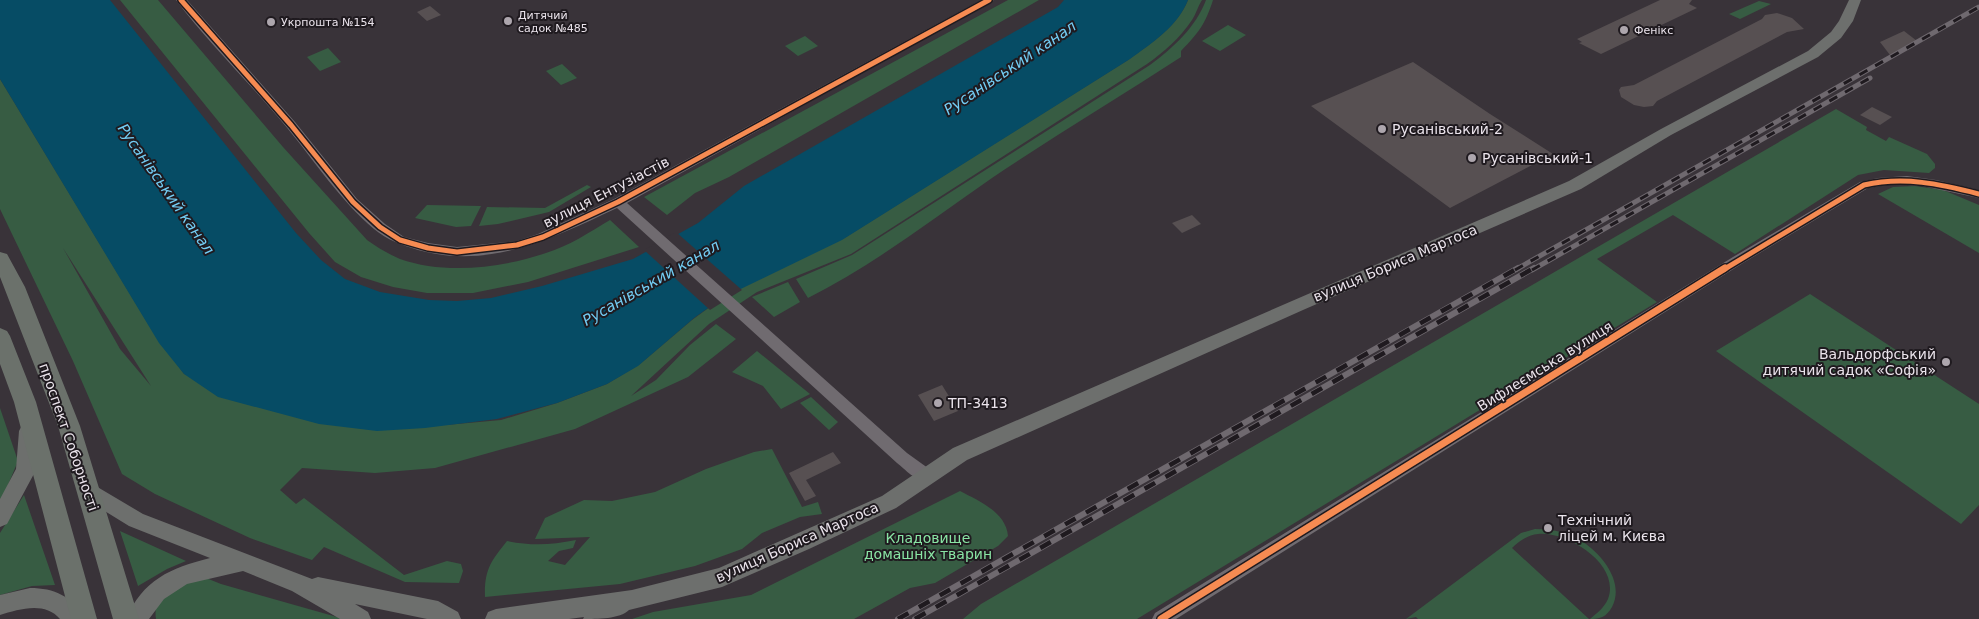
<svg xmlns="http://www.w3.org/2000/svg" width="1979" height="619" font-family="'DejaVu Sans',sans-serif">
	<rect width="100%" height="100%" fill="#393339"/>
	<!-- green -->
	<g fill="#375c43" fill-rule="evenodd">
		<path d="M120,0h38l125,147 84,93c10,7 21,14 33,19 45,16 102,9 146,-6 23,-7 44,-21 64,-33l29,27 -111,35 -55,11h-46l-34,-6 -32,-10 -26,-15 -26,-29z"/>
		<polygon points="1008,0 1039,0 729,177 695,193 667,215 644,197"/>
		<path d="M1188,0h14c-4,6 -6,14 -10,20 -12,18 -28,32 -45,44l-296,190 -94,38 -48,32 -78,72 25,-16 34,-35 26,-21 20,15 -48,38 -113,52 -140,39 -60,5 -73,-5 -22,22 16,14 8,-6 100,77 43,-14 14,3 2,7 -4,12 -54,-1 -81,-35 -12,13 -62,-22 -95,-44 -33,-20 -49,-113 -73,-152v-130l147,243 37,52 262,51 55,-5 56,-17 50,-19 33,-20 52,-44 26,-19 30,-17 98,-47 282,-177c22,-16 49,-33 60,-60zM63,248l88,138 -31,-37z"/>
		<path d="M1206,0h7c-8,25 -14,32 -32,51v6c-63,41 -127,79 -189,121 -61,42 -118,87 -184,120l-12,-19 56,-24 298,-190c23,-17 46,-38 56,-65z"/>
		<polygon points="1759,1 1771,4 1740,19 1729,14"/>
		<polygon points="1228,25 1246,35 1220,51 1202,41"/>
		<polygon points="805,36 818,46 798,56 785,46"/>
		<polygon points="328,48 341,62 320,71 307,57"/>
		<polygon points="562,64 577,78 561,85 546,71"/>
		<polygon points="1836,109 1867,127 1866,130 1886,141 1889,137 1927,154 1935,164 1935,168 1929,173 1884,170 1858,175 1735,254 1673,215 1597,259 1657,302 1137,619 963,619 981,604"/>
		<polygon points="587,185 591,187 549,212 498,224 479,226 487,207 545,208"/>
		<polygon points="1915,186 1943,190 1979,205 1979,253 1878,194 1893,187"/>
		<polygon points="427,205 481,206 471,226 456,227 415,218"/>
		<polygon points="788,282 800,302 774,317 752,297"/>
		<polygon points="1810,294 1979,404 1979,505 1961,524 1716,351"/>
		<polygon points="757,351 810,394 781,409 763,386 732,372"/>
		<polygon points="811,397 838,422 829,430 800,403"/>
		<polygon points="0,408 18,461 0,504"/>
		<path d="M772,449l30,58 16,-5 4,12 -22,3 -38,16 -20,16 -47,17 -75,18 -135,13c-1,-27 6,-36 22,-56 25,5 44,4 69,-1l-3,8 -14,3 -11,10 17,4 25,-28 -55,2 10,-21 39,-18 28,1 43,-9 51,-23 48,-17z"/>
		<path d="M960,491c19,10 46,21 48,45l-10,10 -63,37 -25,5 -56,31h-222l21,-7 98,-17z"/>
		<polygon points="24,495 55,585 32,586 0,595 0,533"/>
		<path d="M1535,529c19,0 36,4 51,15 19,14 38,40 26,63 -6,10 -11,12 -22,12 7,-6 14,-11 18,-20 13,-34 -40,-68 -70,-65 -10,1 -19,7 -26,14l77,71h-171l-2,-2 -10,2 115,-86z"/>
		<polygon points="120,531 186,561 167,569 138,586"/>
		<path d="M206,578l15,6 123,35h-188c-2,-10 2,-26 12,-32 8,-4 28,-7 38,-9z"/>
	</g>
	<!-- water -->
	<path fill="#064c65" d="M0,0h110l186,233 25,27 24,19 35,13 49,8 28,1 34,-3 51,-12 91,-27 65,-36 46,-37 314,-179 6,-7h124c-10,26 -36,43 -58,59l-288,181 -120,58 -28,20 -56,48 -31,18 -50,19 -60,16 -72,9 -48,3 -58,-7 -101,-27 -34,-23 -25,-31 -159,-264z"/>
	<!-- pier -->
	<polygon fill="#393339" points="676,232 742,290 710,310 644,250"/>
	<!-- building -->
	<g fill="#575052">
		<polygon points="1660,0 1692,0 1689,4 1697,8 1601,54 1579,43 1582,42 1577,39"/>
		<polygon points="430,6 441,15 427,21 417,12"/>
		<polygon points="1777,13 1792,18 1804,29 1787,32 1657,101 1653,106 1644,107 1634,105 1621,97 1619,90 1621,87 1634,85 1762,19 1765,15"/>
		<polygon points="1904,31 1917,41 1890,55 1880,42"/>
		<polygon points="1413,62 1490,114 1553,154 1450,208 1311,106"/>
		<polygon points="1872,107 1892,117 1880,125 1860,115"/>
		<polygon points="1192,215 1201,224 1182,233 1172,223"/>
		<polygon points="942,385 958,411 934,421 918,395"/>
		<polygon points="833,452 841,463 806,480 816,496 805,501 789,473"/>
	</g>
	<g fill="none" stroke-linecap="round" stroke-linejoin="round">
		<!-- minor -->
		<g fill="#706b70" fill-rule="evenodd">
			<path d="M176,0h11l108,122 62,77 28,25 19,13 24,6 29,4 60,-6 21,-7 76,-35 367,-199h13l-367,203 280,250 25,18 2,5 -2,5c-13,4 -26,-11 -35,-18l-280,-255c-64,30 -127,62 -199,42 -16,-5 -31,-10 -44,-21 -34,-29 -58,-66 -86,-100 -36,-44 -78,-84 -112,-129z"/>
			<polygon points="1907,176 1936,180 1979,190 1979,198 1922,186 1893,184 1868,188 1743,263 1176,619 1152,619 1155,613 1733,257 1860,182 1878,178"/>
		</g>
		<!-- major -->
		<g fill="#6d6f6d" fill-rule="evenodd">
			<path d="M1849,0h12l-8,21 -12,17 -23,19 -147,78 -90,54 -278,121 -336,150 -71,48 -87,41 -87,38 -93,23c-9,9 -32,9 -46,9l1,-2 -15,2h-84l3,-7 8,-3 136,-19 87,-22 163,-72 71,-48 616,-267 92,-52 147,-78 23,-19 8,-11z"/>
			<polygon points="29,423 36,425 39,431 36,470 7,524 0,527 0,499 16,469 19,431 22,425"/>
			<path d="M89,482l54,32 169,65 6,-2 120,24 20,11 3,7h-34l-72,-15 13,8 3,7h-31l-48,-28 -49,-20 -56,13 -23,15 -15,20h-23c17,-39 44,-51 84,-61l-81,-32 -47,-29 -3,-6 3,-6z"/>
			<path d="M30,588c24,0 43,8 53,31h-23c-15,-18 -41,-10 -60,-4v-20z"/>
		</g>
		<!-- highway -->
		<g fill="#6b716b" fill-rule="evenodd">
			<polygon points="0,252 7,254 25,287 80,426 139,619 113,619 58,426 0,277"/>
			<polygon points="0,328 7,331 10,336 36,402 97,619 71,619 14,402 0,364"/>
		</g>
		<!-- rail-far1 casing -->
		<g stroke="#6f696f" stroke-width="5">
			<g id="rail-far1">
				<polyline points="1515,270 1979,7"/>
				<polyline points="1532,270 1870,78"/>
			</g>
		</g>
		<!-- rail casing -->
		<g stroke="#6f696f" stroke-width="6">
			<g id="rail">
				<polyline points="898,619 1518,268"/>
				<polyline points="915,619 1534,268"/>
			</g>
		</g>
		<!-- rail-far1 -->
		<use href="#rail-far1" stroke="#1f1a1f" stroke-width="3" stroke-dasharray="9" stroke-linecap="butt"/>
		<!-- rail -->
		<use href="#rail" stroke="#1f1a1f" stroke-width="4.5" stroke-dasharray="12" stroke-linecap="butt"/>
		<!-- cycleway-far1 casing -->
		<g stroke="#1f1a1f" stroke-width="8">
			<g id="cycleway-far1">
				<polyline points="181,0 291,125 353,202 380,227 400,240 428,248 457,252 517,245 543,237 618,202 989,0"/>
				<path d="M1723,270l141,-85c40,-9 76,-1 115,9"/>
			</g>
		</g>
		<!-- cycleway casing -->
		<g stroke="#1f1a1f" stroke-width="10">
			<polyline id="cycleway" points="1161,619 1725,268"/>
		</g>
		<!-- cycleway-far1 -->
		<use href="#cycleway-far1" stroke="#f68b52" stroke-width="5"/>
		<!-- cycleway -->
		<use href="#cycleway" stroke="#f68b52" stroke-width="7"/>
	</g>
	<!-- markers -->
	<g fill="#ada6ad" stroke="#1f1a1f" stroke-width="2">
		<circle cx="508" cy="21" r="5"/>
		<circle cx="271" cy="22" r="5"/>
		<circle cx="1624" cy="30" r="5"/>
		<circle cx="1382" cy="129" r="5"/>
		<circle cx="1472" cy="158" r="5"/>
		<circle cx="1946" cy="362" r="5"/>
		<circle cx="938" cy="403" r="5"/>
		<circle cx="1548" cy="528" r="5"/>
	</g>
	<g text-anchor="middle" stroke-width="4" stroke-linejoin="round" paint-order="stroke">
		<!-- far-poi labels -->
		<g font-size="11" fill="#ebe4ec" stroke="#1f1a1f" text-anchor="start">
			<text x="518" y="19">Дитячий<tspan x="518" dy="13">садок №485</tspan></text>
			<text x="281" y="26">Укрпошта №154</text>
			<text x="1634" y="34">Фенікс</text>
		</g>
		<!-- poi labels -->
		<g font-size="14" fill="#ebe4ec" stroke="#1f1a1f" text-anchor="start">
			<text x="1392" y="134">Русанівський-2</text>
			<text x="1482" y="163">Русанівський-1</text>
			<text x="1936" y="359" text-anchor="end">Вальдорфський<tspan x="1936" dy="16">дитячий садок «Софія»</tspan></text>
			<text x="948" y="408">ТП-3413</text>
			<text x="1558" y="525">Технічний<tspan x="1558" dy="16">ліцей м. Києва</tspan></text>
		</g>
		<!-- street labels -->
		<g font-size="14" fill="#ebe4ec" stroke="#1f1a1f">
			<text transform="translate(606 192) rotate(-27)" y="5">вулиця Ентузіастів</text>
			<text transform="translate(1395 263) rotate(-23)" y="5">вулиця Бориса Мартоса</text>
			<text transform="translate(1545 366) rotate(-32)" y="5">Вифлеємська вулиця</text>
			<text transform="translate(69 437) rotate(71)" y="5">проспект Соборності</text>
			<text transform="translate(797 542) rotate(-24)" y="5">вулиця Бориса Мартоса</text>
		</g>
		<!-- park labels -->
		<g font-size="14" fill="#89e5a4" stroke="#1f1a1f">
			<text x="928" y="543">Кладовище<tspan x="928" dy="16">домашніх тварин</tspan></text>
		</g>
		<!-- water labels -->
		<g font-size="15" font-style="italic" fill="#73cdf4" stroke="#1f1a1f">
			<text transform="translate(1010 68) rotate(-34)" y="5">Русанівський канал</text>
			<text transform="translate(166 189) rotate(55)" y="5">Русанівський канал</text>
			<text transform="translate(651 283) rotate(-30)" y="5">Русанівський канал</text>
		</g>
	</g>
</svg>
